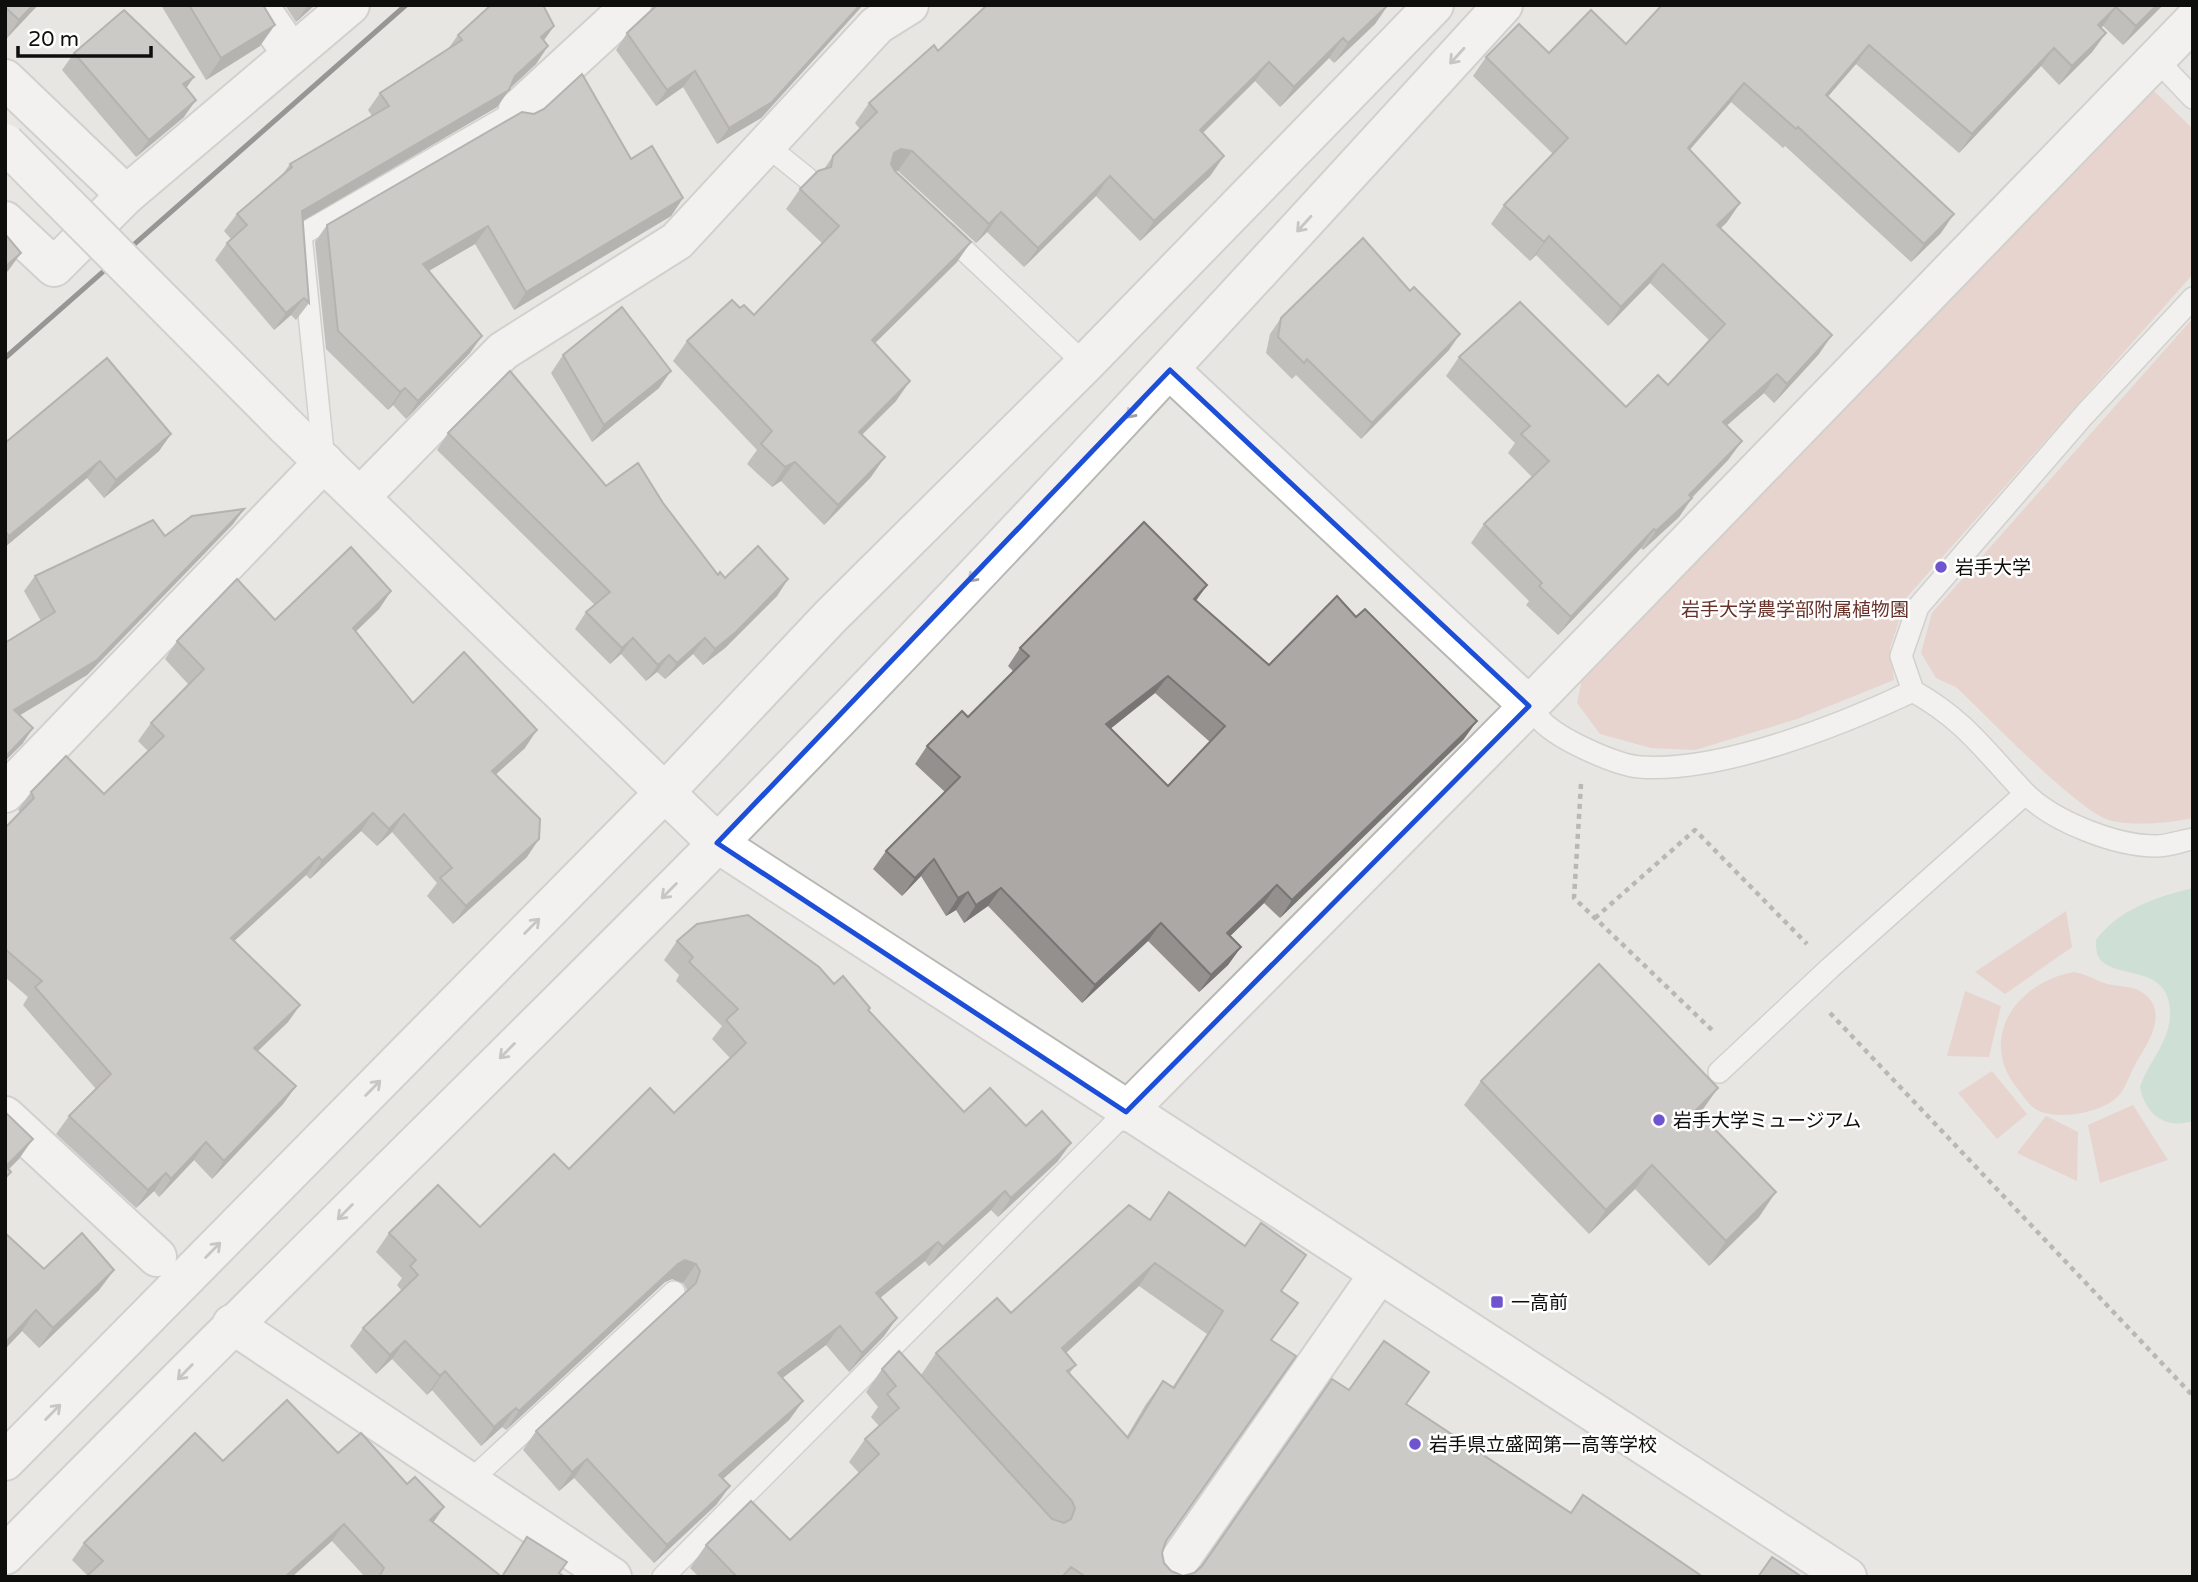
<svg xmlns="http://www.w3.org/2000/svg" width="2198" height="1582" font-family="'Varela Round','Noto Sans JP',sans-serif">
	<rect width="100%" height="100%" fill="#e7e6e2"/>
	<!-- green -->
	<g fill="#e6beb6">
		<polygon points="2154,91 2193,129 2193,274 1907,597 1890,648 1894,680 1797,719 1695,750 1651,748 1600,734 1577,703 1583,675"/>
		<path d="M2193,318v500c-25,5 -56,8 -81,3 -32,-7 -128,-108 -156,-134l-20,-9 -15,-25 11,-40z"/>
		<polygon points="2066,911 2072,947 2005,994 1975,972"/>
		<path d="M2074,972c12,2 19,7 30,11 11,4 25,2 36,8 30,18 10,49 -3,70 -6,10 -10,24 -17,33 -16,19 -59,26 -81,17 -9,-4 -16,-15 -22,-23 -40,-50 0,-106 57,-116z"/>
		<polygon points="1965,991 2001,1006 1989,1057 1947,1056"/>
		<polygon points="1992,1071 2027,1114 1997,1139 1958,1093"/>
		<polygon points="2133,1105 2168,1160 2100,1183 2088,1125"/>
		<polygon points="2046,1116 2078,1132 2077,1181 2017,1153"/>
	</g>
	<!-- water -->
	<path fill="#b0d8c6" d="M2193,888v233c-29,9 -48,-8 -53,-34 8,-24 28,-43 30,-70 3,-57 -59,-35 -72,-61 -2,-4 -2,-12 -2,-16 23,-31 60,-43 97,-52z"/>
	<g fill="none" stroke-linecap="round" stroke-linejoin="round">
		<!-- lane casing -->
		<g stroke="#b7b7b3" stroke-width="24">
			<g id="lane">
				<polyline points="2156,59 2193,98"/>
				<polyline points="766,145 807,178"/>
				<polyline points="946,233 1085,364"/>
				<polyline points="324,461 301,235 518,110"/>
				<polyline points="1913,691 1901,656 1918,607 2085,414 2193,298"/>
				<path d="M1529,706c6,7 11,15 18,20 19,16 69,39 93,41 80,6 201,-42 273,-76 53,30 71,59 111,101 28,29 91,54 132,54 12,0 25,-5 37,-7"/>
				<polyline points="1719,1072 1830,968 2025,794"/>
				<polyline points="470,1481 674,1292"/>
				<polyline points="663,1577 1126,1112"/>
			</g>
		</g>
		<!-- street casing -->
		<g stroke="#b7b7b3" stroke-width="42">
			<g id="street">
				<polyline points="258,5 292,54"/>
				<polyline points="5,79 126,195 54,267 5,221"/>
				<polyline points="518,110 632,5"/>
				<polyline points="126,195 350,5"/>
				<polyline points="1170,370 1529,706"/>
				<polyline points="360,497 503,351 677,241 877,25 909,5"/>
				<polyline points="5,793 324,462"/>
				<polyline points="1126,1112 1529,706 2193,21"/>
				<polyline points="5,1116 157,1257"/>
				<polyline points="232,1324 612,1577"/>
				<polyline points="1168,1577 1379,1274"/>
			</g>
		</g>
		<!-- secondary casing -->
		<g stroke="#b7b7b3" stroke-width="42">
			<g id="secondary">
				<polyline points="286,426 717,843 1847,1577"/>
				<polyline points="5,1461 665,792 830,617 1085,364 1434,5"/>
				<path d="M5,1555c235,-240 477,-473 713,-712 268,-273 527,-555 785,-838"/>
			</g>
		</g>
		<!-- path -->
		<g stroke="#81807e" stroke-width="4.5" stroke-dasharray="5 5" stroke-linecap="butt">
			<polyline points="1581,784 1574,898 1715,1033"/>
			<polyline points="1595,918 1695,830 1807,944"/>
			<polyline points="1830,1013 2193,1396"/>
		</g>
		<!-- lane -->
		<use href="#lane" stroke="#fff" stroke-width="21"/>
		<!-- street -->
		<use href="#street" stroke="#fff" stroke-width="38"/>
		<!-- secondary -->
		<use href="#secondary" stroke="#fff" stroke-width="38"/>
		<!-- rail -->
		<polyline stroke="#363635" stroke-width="5" points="5,358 406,5"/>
		<!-- secondary-bridge casing -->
		<g stroke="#b7b7b3" stroke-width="42" stroke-linecap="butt">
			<polyline id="secondary-bridge" points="5,143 286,426"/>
		</g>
		<!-- secondary-bridge -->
		<use href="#secondary-bridge" stroke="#fff" stroke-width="38"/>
	</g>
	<!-- wall -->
	<g fill="#93908e" fill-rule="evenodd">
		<polygon points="5,5 38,5 5,40"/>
		<polygon points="161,5 263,5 260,46 206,80"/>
		<polygon points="285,5 315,5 296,22"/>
		<polygon points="657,5 863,5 761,118 717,144 683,87 656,106 616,50 627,33"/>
		<polygon points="1388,5 1375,24 1334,63 1329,58 1280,107 1255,81 1203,133 1224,156 1210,176 1140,241 1096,196 1024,267 987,232 976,243 898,171 894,170 957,262 875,343 896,401 862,435 871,477 824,525 781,481 772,487 747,464 757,450 673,361 687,341 740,308 754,315 823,244 786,209 800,189 824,169 833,156 860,129 855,123 869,103 938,51"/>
		<polygon points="1662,5 2163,5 2123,45 2103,26 2101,28 2106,33 2092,52 2059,85 2041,66 1959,153 1856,64 1828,96 1941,233 1911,262 1785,146 1783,148 1731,102 1689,150 1740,203 1727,222 1721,228 1819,354 1774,403 1764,393 1726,426 1742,441 1728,460 1692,498 1679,517 1643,550 1641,548 1558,635 1526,605 1529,601 1471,543 1484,524 1532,477 1508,453 1515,443 1446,376 1459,357 1626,407 1668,385 1709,340 1650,283 1608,326 1536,255 1530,261 1491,224 1504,205 1553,154 1473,76 1486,57 1549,53 1626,44"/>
		<polygon points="554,26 544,40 548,46 536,64 510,88 497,107 303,221 309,303 296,320 291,315 274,330 215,260 227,243 231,239 224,231 237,214 282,175 290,164 372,116 368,110 380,93 448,49 458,35"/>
		<polygon points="74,53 194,77 186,88 184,117 136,157 62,70"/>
		<polygon points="631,159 683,198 671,216 514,310 475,244 428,271 470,353 406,419 393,405 388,410 326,349 315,242 327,225"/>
		<polygon points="1281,318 1449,350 1361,439 1296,375 1292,379 1266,353 1270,334"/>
		<polygon points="563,355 659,388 592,442 551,373"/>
		<polygon points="448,433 606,486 718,575 725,578 788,579 777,596 725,648 703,665 693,654 665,679 657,672 646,681 621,654 610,664 575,629 586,612 595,605 437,450"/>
		<polygon points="171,434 159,451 104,498 87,478 5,547 5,443"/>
		<polygon points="244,509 233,524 87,675 20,715 23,743 5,761 5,643 41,621 24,591 35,576 165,536"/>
		<path d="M1207,585l-11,16 73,64 195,74 -184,179 -16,-15 -34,33 11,11 -13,18 -29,27 -51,-51 -66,62 -94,-97 -24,17 -8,-13 -10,6 -25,-40 -19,20 -29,-27 13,-18 59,-59 -30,-28 12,-18 41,-29 45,-46 -5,-5 12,-18zM1155,693l55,49 -42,44 -57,-58z"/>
		<polygon points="391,591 379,609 356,631 413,703 525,748 496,774 527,857 453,924 427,896 437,883 392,832 377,846 361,831 310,879 306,875 234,941 300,1005 288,1022 258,1051 296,1086 283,1104 212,1179 194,1160 159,1197 154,1191 136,1208 56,1134 69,1116 96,1089 23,1005 28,997 5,977 5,828 20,812 18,810 31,792 104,794 148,751 138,741 151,723 189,685 165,659 177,641 275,620"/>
		<polygon points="677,941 834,984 868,1011 964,1112 1058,1161 998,1217 991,1210 929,1266 925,1261 880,1298 897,1318 884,1336 849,1372 826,1345 782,1378 803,1401 789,1420 723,1479 730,1486 716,1505 654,1563 574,1478 559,1491 523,1450 536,1431 686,1292 687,1290 683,1283 672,1279 665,1282 506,1430 502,1427 481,1446 432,1390 427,1395 392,1359 376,1374 350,1346 363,1328 402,1291 397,1285 402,1278 376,1252 389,1233 480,1227 569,1169 674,1113 730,1058 712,1039 722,1026 676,981 679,975 664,960"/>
		<polygon points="1481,1081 1701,1112 1700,1114 1759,1217 1709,1266 1635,1189 1589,1234 1464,1105"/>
		<path d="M1150,1220l131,71 -10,49 -105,201 -4,12 2,10 7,8 12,5 11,-3 8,-6 147,-177 57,14 165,109 132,64h-1004l-9,-9 16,-23 84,-5 69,-67 -10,-11 16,-23 14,-13 -8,-9 7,-10 -12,-15 16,-23 39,6 15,-22 75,-40zM1139,1286l68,48 -35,54 -9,-7 -17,23 -19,32 -58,-62 7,-9 -10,-12z"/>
		<polygon points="5,1233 44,1269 114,1270 99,1290 39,1348 22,1331 5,1349"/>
		<polygon points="338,1453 407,1484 444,1507 433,1523 501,1576 527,1537 559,1573 565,1577 365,1577 332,1541 87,1575 72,1560 84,1543 223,1461"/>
	</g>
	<!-- shaded-wall -->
	<g fill="#787674">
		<polygon points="33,5 38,5 5,40 19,20"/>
		<polygon points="308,5 315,5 296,22"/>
		<polygon points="860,5 863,5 761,118 717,144 729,128"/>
		<polygon points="1388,5 1375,24 1334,63 1348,43"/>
		<polygon points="2157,5 2163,5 2123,45 2136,26"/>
		<polygon points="2116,7 2103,26 2085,44 2098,25"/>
		<polygon points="275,25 260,46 206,80 221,58"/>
		<polygon points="554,26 542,43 541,37"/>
		<polygon points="2106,33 2092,52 2059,85 2072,66"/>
		<polygon points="1343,38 1329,58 1280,107 1294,87"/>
		<polygon points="1869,45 1856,64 1813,114 1826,95"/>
		<polygon points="548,46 536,64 506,92 509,90 497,107 290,228 302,211 515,76"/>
		<polygon points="2054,48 2041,66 1959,153 1972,134"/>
		<polygon points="1269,62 1255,81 1186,149 1200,130"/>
		<polygon points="695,71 683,87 656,106 667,90"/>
		<polygon points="194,77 181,95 183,84"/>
		<polygon points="1744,83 1731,102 1675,167 1688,148"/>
		<polygon points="196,100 184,117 136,157 149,140"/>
		<polygon points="901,149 912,151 898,171 887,168 894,153"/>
		<polygon points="1224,156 1210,176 1140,241 1154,221"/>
		<polygon points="1110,176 1096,196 1024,267 1038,248"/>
		<polygon points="683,198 671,216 514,310 526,292"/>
		<polygon points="1740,203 1727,222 1704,244 1717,225"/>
		<polygon points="1001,212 987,232 976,243 989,224"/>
		<polygon points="1954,214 1941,233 1911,262 1924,244"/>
		<polygon points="488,226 475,244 410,282 423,264"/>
		<polygon points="1549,236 1536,255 1530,261 1544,242"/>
		<polygon points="971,242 957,262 858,360 872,340"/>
		<polygon points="21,253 8,271 5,273 5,267"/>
		<polygon points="1663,264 1650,283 1608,326 1621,307"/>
		<polygon points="304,298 291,315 274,330 286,313"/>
		<polygon points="1460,334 1449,350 1361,439 1372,423"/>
		<polygon points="1832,335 1819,354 1774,403 1787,384"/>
		<polygon points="482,336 470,353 406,419 418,401"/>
		<polygon points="671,371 659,388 592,442 604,425"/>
		<polygon points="1777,374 1764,393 1709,441 1723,422"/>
		<polygon points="910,381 896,401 845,451 859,432"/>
		<polygon points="405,388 393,405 388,410 400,392"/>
		<polygon points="171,434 159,451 104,498 116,480"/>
		<polygon points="1742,441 1728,460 1685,504 1692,498 1679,517 1643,550 1656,531 1689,495"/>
		<polygon points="885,457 871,477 824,525 838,505"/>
		<polygon points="100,461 87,478 5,547 5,542 9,536"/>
		<polygon points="795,462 781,481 772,487 785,467"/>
		<polygon points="244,509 233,524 87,675 5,724 14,710"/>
		<polygon points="1654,529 1641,548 1558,635 1571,617"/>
		<polygon points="788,579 777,596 725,648 703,665 715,649"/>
		<polygon points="1207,585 1194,603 1194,599"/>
		<polygon points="391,591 379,609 341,646 353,628"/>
		<polygon points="633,638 621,654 610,664 622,648"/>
		<polygon points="705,638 693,654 665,679 677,663"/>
		<polygon points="669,655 657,672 646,681 658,665"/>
		<polygon points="1168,676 1155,693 1094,742 1106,724"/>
		<polygon points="1477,721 1464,739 1280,918 1292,900"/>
		<polygon points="33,728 23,743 5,761 5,757"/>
		<polygon points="537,730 525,748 480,789 492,771"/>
		<polygon points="373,813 361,831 310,879 322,861"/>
		<polygon points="404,814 392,832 377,846 389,829"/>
		<polygon points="539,839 527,857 453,924 466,906"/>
		<polygon points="319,857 306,875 218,956 231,938"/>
		<polygon points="934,859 921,876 902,896 915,878"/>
		<polygon points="1277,885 1264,903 1215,951 1227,933"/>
		<polygon points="1001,888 988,906 964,923 976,905"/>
		<polygon points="968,892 956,910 946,916 958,898"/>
		<polygon points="1161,923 1148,941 1082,1003 1095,985"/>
		<polygon points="1241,947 1228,965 1199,992 1211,975"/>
		<polygon points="300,1005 288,1022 242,1066 254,1048"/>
		<polygon points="296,1086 283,1104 212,1179 224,1161"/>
		<polygon points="1718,1088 1701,1112 1679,1134 1696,1110"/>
		<polygon points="33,1139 19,1159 5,1173 6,1166"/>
		<polygon points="206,1142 194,1160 159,1197 171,1179"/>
		<polygon points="1071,1143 1058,1161 998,1217 1011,1198"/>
		<polygon points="1652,1165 1635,1189 1589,1234 1606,1210"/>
		<polygon points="166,1173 154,1191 136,1208 148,1190"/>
		<polygon points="1005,1191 991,1210 929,1266 943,1247"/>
		<polygon points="1776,1192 1759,1217 1709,1266 1726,1241"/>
		<polygon points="938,1242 925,1261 863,1312 876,1293"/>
		<polygon points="685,1260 696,1264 683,1283 672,1279 665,1282 506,1430 519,1411 678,1264"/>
		<polygon points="1155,1263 1139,1286 1046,1371 1062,1348"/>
		<polygon points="114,1270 99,1290 39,1348 53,1328"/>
		<polygon points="36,1310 22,1331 5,1349 5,1344 7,1341"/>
		<polygon points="897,1318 884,1336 849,1372 862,1353"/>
		<polygon points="840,1326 826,1345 764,1392 778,1373"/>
		<polygon points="405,1341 392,1359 376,1374 390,1355"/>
		<polygon points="445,1371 432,1390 427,1395 440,1376"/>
		<polygon points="803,1401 789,1420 706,1494 719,1475"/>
		<polygon points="516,1408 502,1427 481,1446 494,1427"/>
		<polygon points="587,1459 574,1478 559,1491 572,1472"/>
		<polygon points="730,1486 716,1505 654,1563 667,1545"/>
		<polygon points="444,1507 432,1524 430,1520"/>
		<polygon points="344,1524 332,1541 292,1577 285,1577"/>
	</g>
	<!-- building -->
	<g fill="#aba8a5" stroke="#787674" stroke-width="2" fill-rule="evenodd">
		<polygon points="5,5 33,5 19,20 5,7"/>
		<polygon points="189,5 263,5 275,25 221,58"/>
		<polygon points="491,5 543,5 554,26 541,37 548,46 515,76 509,90 302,211 309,303 304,298 286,313 227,243 247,225 237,214 292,167 290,164 389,106 380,93 462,40 458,35"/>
		<polygon points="657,5 860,5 772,102 729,128 695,71 667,90 627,33"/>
		<polygon points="987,5 1388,5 1348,43 1343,38 1294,87 1269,62 1200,130 1224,156 1154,221 1110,176 1038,248 1001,212 989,224 912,151 901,149 894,153 891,164 895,171 971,242 872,340 910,381 859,432 885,457 838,505 795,462 785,467 761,444 772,431 687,341 732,300 740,308 744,305 754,315 839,226 800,189 818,171 831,167 833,156 877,112 869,103 934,45 938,51"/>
		<polygon points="1662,5 2157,5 2136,26 2116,7 2098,25 2106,33 2072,66 2054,48 1972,134 1869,45 1826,95 1954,214 1924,244 1798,127 1796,129 1744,83 1688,148 1740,203 1717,225 1832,335 1787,384 1777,374 1723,422 1742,441 1689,495 1692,498 1656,531 1654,529 1571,617 1539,586 1542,583 1484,524 1549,461 1521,434 1530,426 1459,357 1520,302 1626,407 1658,375 1668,385 1725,324 1663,264 1621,307 1549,236 1544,242 1504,205 1568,138 1486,57 1519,24 1549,53 1591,10 1626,44"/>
		<polygon points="124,10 194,77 183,84 196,100 149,140 74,53"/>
		<polygon points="582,74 631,159 652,146 683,198 526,292 488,226 423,264 482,336 418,401 405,388 400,392 338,331 327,225 522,112 534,114 544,109"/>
		<polygon points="5,234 21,253 5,267"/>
		<polygon points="1363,238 1410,291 1414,287 1460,334 1372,423 1307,359 1304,363 1278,337 1281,318"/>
		<polygon points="622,307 671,371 604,425 563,355"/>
		<polygon points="107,358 171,434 116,480 100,461 9,536 5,531 5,443"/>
		<polygon points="510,371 606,486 638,463 663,503 718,575 720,572 725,578 758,546 788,579 736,632 715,649 705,638 677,663 669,655 658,665 633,638 622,648 586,612 610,592 448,433"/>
		<polygon points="244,509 97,660 14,710 33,728 6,756 5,643 55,612 35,576 153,520 165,536 192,516"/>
		<path d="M1144,522l63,63 -13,14 75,66 68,-69 19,21 9,-8 112,112 -185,179 -15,-15 -50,48 14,14 -30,28 -50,-52 -66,62 -94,-97 -25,17 -8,-13 -10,6 -24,-39 -19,19 -29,-27 74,-74 -33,-31 35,-35 6,6 61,-61 -9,-8zM1168,676l57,50 -57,60 -62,-62z"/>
		<polygon points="351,547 391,591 353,628 413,703 464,652 537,730 492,771 540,819 539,839 466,906 440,878 452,868 404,814 389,829 373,813 322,861 319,857 231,938 300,1005 254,1048 296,1086 224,1161 206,1142 171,1179 166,1173 148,1190 69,1116 111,1074 35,987 42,981 5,949 5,828 34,798 31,792 66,756 104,794 164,736 151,723 204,669 177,641 237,579 275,620"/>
		<polygon points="748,915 819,967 834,984 843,976 870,1008 868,1010 964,1112 990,1088 1026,1126 1042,1111 1071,1143 1011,1198 1005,1191 943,1247 938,1242 876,1293 897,1318 862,1353 840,1326 778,1373 803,1401 719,1475 730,1486 667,1545 587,1459 572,1472 536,1431 696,1283 700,1271 696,1264 685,1260 678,1264 519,1411 516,1408 494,1427 445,1371 440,1376 405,1341 390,1355 363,1328 418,1275 410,1266 416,1260 389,1233 438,1185 480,1227 554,1154 569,1169 650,1088 674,1113 746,1043 726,1020 738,1009 689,962 693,957 677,941 697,924"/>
		<polygon points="1599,964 1718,1088 1696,1110 1776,1192 1726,1241 1652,1165 1606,1210 1481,1081"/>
		<polygon points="5,1112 33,1139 6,1166 11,1172 5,1178"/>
		<path d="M1169,1192l76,54 16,-23 45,32 -25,36 17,12 -27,37 25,16 -130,185 -4,12 2,10 7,8 12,5 11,-3 8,-7 130,-187 17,11 35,-49 45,31 -23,32 165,109 12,-18 120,82h-617l-15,-10 -9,10h-325l-31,-32 45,-44 39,39 89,-86 -14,-15 34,-31 -12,-14 9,-8 -14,-17 17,-18 153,168 12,4 7,-4 4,-11 -3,-7 -136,-148 61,-55 14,15 118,-108 21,15zM1155,1263l68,48 -49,77 -11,-7 -35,57 -61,-67 9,-6 -14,-17z"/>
		<polygon points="5,1233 44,1269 82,1233 114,1270 53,1328 36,1310 7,1341 5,1340"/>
		<polygon points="287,1400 338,1453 361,1433 407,1484 415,1477 444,1507 430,1520 502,1577 527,1537 567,1562 559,1573 565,1577 379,1577 384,1568 344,1524 285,1577 86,1577 103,1561 84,1543 195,1433 223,1461"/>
		<polygon points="1772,1557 1802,1577 1758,1577"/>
	</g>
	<!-- one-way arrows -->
	<defs><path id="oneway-shaft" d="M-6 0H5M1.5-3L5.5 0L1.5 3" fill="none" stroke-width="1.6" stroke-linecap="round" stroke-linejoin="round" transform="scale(1.75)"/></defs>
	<g stroke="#9f9f9e">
		<use href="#oneway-shaft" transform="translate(1457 56) rotate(132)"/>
		<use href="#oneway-shaft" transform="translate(1304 224) rotate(132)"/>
		<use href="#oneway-shaft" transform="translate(1134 410) rotate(133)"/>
		<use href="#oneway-shaft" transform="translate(976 574) rotate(134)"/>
		<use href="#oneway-shaft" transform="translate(669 891) rotate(135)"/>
		<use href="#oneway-shaft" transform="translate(532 926) rotate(-45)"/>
		<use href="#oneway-shaft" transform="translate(507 1051) rotate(135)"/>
		<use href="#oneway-shaft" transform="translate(373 1088) rotate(-45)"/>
		<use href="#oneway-shaft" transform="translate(345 1212) rotate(135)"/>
		<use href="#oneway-shaft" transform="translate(213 1250) rotate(-45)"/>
		<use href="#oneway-shaft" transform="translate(185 1372) rotate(134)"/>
		<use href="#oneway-shaft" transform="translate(53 1412) rotate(-45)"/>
	</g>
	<!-- marked area -->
	<path d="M0 0H2198V1582H0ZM1170,370l359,336 -403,406 -409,-269z" fill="#e7e6e2" fill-opacity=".55" fill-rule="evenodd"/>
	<path fill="none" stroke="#1d4ed8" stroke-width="5" stroke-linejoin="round" d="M1170,370l359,336 -403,406 -409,-269z"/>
	<!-- markers -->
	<g fill="#6e55cf" stroke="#fff" stroke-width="2.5">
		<circle cx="1941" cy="567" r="7"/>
		<circle cx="1659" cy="1120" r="7"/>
		<rect x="1490" y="1295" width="14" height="14" rx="3.5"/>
		<circle cx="1415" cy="1444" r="7"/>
	</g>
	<g text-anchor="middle" stroke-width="5" stroke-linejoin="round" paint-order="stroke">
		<!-- poi labels -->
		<g font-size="19" fill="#0e0e0d" stroke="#fff" text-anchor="start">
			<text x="1955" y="574">岩手大学</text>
			<text x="1673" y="1127">岩手大学ミュージアム</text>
			<text x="1511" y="1309">一高前</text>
			<text x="1429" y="1451">岩手県立盛岡第一高等学校</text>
		</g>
		<!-- park labels -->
		<g font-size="19" fill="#68322a" stroke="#fff">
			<text x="1795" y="616">岩手大学農学部附属植物園</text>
		</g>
	</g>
	<!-- border -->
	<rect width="2198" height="1582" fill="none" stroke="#0e0e0d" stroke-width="14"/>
	<!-- scale -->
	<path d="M18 46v10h133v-10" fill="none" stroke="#0e0e0d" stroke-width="3.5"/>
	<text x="28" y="46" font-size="21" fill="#0e0e0d" stroke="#ffffff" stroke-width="5" paint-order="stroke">20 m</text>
</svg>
